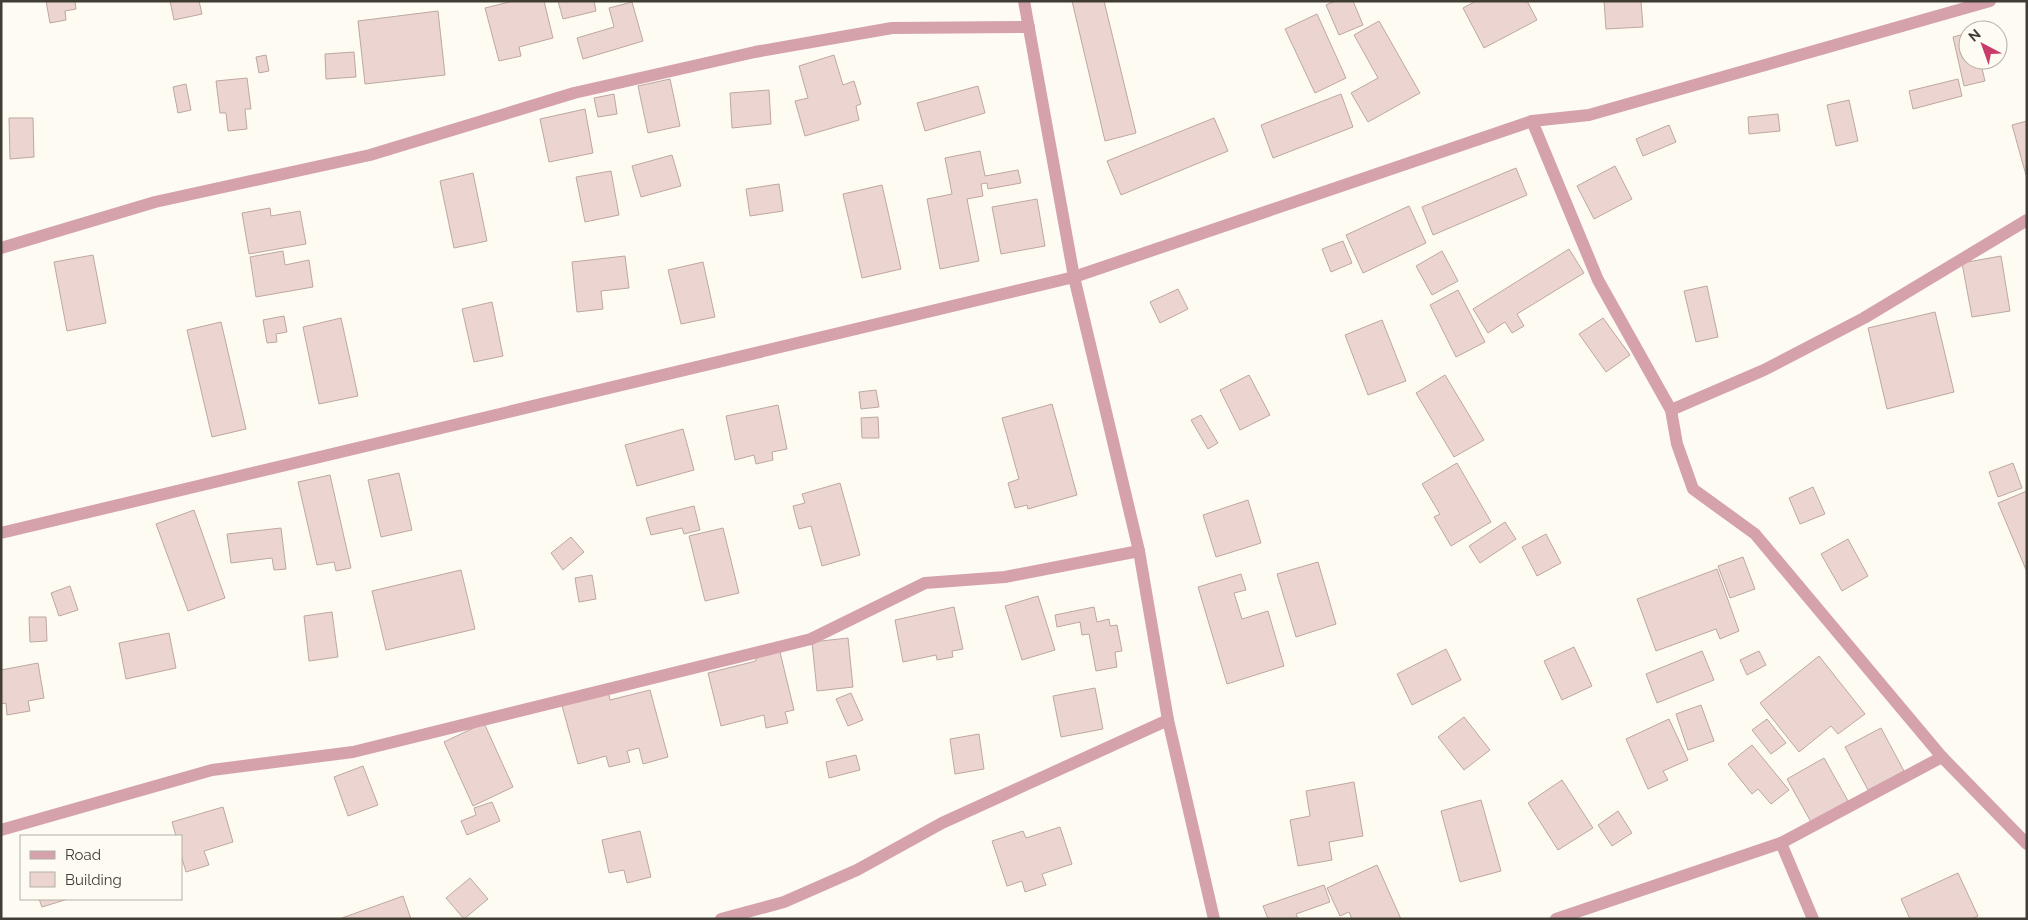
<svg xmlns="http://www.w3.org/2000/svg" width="2028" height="920" font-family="Raleway,sans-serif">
	<rect width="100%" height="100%" fill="#fefbf3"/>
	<!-- building -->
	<g fill="#ecd5d1" stroke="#bea7a3">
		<polygon points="46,1 75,1 76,9 65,11 66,20 50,23"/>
		<polygon points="170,1 199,1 202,14 174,20"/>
		<polygon points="513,1 544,1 553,38 519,47 521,56 499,61 485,8"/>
		<polygon points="558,1 594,1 596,11 563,19"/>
		<polygon points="1072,1 1104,1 1136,133 1105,141"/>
		<polygon points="1335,1 1353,1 1363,25 1339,35 1326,5"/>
		<polygon points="1476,1 1527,1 1537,20 1484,48 1463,8"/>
		<polygon points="1604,1 1641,1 1643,27 1606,29"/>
		<polygon points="632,2 643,41 583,59 577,38 614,27 609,8"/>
		<polygon points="438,11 445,75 365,84 358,21"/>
		<polygon points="1317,14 1346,78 1315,93 1285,29"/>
		<polygon points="1379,21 1420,93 1368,122 1351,93 1378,78 1354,35"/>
		<polygon points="1968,33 1968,60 1980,60 1985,81 1964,86 1953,37"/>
		<polygon points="354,52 356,77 326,79 325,54"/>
		<polygon points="266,55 269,71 259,73 256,57"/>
		<polygon points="834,55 843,85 854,81 861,104 856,106 859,120 805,136 795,101 808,98 799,66"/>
		<polygon points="247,78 251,109 245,109 247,129 228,131 226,113 220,113 216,81"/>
		<polygon points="670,79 680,126 648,133 638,86"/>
		<polygon points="1958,79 1962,96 1913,109 1909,91"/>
		<polygon points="186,84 191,110 178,113 173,87"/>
		<polygon points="978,86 985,113 925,131 917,103"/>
		<polygon points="769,90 771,124 732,128 730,93"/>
		<polygon points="614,94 617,114 598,117 594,98"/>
		<polygon points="1341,94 1353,127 1273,158 1261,125"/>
		<polygon points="1849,100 1858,141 1836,146 1827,105"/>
		<polygon points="585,109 593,153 549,162 540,119"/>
		<polygon points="1778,114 1780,131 1749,134 1748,117"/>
		<polygon points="9,118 33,118 34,157 10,159"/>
		<polygon points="1214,118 1228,151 1121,195 1107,161"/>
		<polygon points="2027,121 2027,175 2026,175 2012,125"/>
		<polygon points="1669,125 1676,142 1643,156 1636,139"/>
		<polygon points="980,151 985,176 1018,170 1021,183 988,189 987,183 981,184 983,196 967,199 979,261 940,269 927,199 952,194 945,158"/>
		<polygon points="672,155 681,186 641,197 632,166"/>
		<polygon points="1615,166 1632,199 1594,219 1577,186"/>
		<polygon points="1516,168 1527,195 1433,235 1422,207"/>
		<polygon points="611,171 619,215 585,222 576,177"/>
		<polygon points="473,173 487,241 454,248 440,181"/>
		<polygon points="779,184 783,211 750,216 746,189"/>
		<polygon points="882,185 901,269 862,278 843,194"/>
		<polygon points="1037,199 1045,246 1001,254 992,207"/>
		<polygon points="1409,206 1426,243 1363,273 1346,235"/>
		<polygon points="270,208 271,216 300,211 306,244 249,254 242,213"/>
		<polygon points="1343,241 1352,263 1331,272 1322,249"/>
		<polygon points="1569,249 1584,273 1517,314 1524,326 1512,333 1505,322 1488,333 1473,309"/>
		<polygon points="283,251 285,265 309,260 313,287 256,297 250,257"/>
		<polygon points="1442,251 1458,281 1432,295 1416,266"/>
		<polygon points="93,255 106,323 67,331 54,262"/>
		<polygon points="625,256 629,288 601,291 603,309 577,312 572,262"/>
		<polygon points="2001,256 2010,311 1972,317 1962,263"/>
		<polygon points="703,262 715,317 681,324 668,270"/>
		<polygon points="1707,286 1718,337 1696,342 1684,291"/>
		<polygon points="1178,289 1188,309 1160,323 1150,302"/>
		<polygon points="1458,290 1485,342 1456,357 1430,305"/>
		<polygon points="492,302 503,356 474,362 462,309"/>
		<polygon points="1935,312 1954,392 1887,409 1868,328"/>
		<polygon points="284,316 287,332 276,334 277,342 267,343 263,320"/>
		<polygon points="341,318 358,396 319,404 303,327"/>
		<polygon points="1603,318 1630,355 1606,372 1579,334"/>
		<polygon points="1382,320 1406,381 1368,395 1345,335"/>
		<polygon points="221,322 246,429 212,437 187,330"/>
		<polygon points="1249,375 1270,415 1240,430 1220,390"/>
		<polygon points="1445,375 1484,440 1454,457 1416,393"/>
		<polygon points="876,390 879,407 861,409 859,392"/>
		<polygon points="1052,404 1077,495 1028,509 1027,505 1015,508 1008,483 1019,479 1002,418"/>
		<polygon points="778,405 787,449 772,452 773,460 756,464 754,455 735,460 726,416"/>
		<polygon points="1201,415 1218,443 1208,449 1191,420"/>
		<polygon points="878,417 879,438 862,438 861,418"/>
		<polygon points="683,429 694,470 637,486 625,445"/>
		<polygon points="1457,463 1491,522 1451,546 1434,517 1440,514 1422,484"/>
		<polygon points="2013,463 2022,488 1998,497 1989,472"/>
		<polygon points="399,473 412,530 381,537 368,480"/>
		<polygon points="330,475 351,568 336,571 334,562 317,565 298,482"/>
		<polygon points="840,483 860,555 822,566 811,526 799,529 793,506 805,503 802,494"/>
		<polygon points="1813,487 1825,514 1800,524 1789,498"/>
		<polygon points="2027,491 2027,572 1998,503"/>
		<polygon points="1248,500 1261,543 1216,557 1203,515"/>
		<polygon points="694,506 700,530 684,534 682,528 651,535 646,518"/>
		<polygon points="194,510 225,598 188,611 156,524"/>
		<polygon points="1505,522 1516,539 1480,563 1469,546"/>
		<polygon points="281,528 286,569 274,570 272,558 231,563 227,534"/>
		<polygon points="723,528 739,593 705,601 689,536"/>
		<polygon points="1546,534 1561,563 1537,576 1522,547"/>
		<polygon points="571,537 584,552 563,570 551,553"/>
		<polygon points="1848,539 1868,576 1842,591 1821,554"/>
		<polygon points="1743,557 1755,589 1730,598 1718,566"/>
		<polygon points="1318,562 1336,624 1296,637 1277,574"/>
		<polygon points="1717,569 1739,631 1720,639 1716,629 1656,651 1637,599"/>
		<polygon points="461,570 475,629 386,650 372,591"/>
		<polygon points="1241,574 1246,590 1234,593 1242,619 1268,611 1284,666 1227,684 1198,587"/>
		<polygon points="592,575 596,599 579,602 575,578"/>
		<polygon points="70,586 78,610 59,616 51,593"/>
		<polygon points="1038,596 1055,650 1022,660 1005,606"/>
		<polygon points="954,607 963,649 952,651 953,657 937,660 936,655 903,662 895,620"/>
		<polygon points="1094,607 1097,622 1109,619 1110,626 1117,625 1122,651 1115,652 1117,667 1096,671 1089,634 1082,635 1080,622 1057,627 1055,615"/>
		<polygon points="332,612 338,657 309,661 304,616"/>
		<polygon points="29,617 46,617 47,641 30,642"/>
		<polygon points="169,633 176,668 126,679 119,643"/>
		<polygon points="848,638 853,687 817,691 812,642"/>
		<polygon points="1574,647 1592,686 1562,700 1544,661"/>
		<polygon points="779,648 794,710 785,712 788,723 766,728 764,715 721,726 708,673 756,661 755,654"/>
		<polygon points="1446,649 1461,680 1412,705 1397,674"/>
		<polygon points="1702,651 1714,680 1657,703 1646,674"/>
		<polygon points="1759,651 1766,665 1747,675 1740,660"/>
		<polygon points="1819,656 1865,714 1838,734 1831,726 1799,752 1760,703"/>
		<polygon points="38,663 44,698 28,701 30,711 7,715 6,703 1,704 1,670"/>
		<polygon points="1095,688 1103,729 1061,737 1053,696"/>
		<polygon points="608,690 610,700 650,690 668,757 643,764 639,748 627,751 630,762 609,767 606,756 578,764 561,702"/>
		<polygon points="851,693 863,720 848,726 836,699"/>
		<polygon points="1701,705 1714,741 1688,750 1676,714"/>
		<polygon points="1464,717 1490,750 1464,770 1438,737"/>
		<polygon points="1669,719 1688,760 1663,771 1668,780 1648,789 1626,739"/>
		<polygon points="1767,719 1786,743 1771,754 1752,730"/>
		<polygon points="484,723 513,787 473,806 444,742"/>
		<polygon points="1881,728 1904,771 1868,790 1845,747"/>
		<polygon points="979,734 984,769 955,774 950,739"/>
		<polygon points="1752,745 1789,790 1771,804 1758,789 1752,794 1728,764"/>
		<polygon points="856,755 860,770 829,778 826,762"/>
		<polygon points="1824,758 1848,801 1811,822 1787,779"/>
		<polygon points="363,766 378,805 348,816 334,777"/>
		<polygon points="1562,780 1593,828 1558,850 1528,803"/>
		<polygon points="1354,782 1363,836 1329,842 1332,860 1298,866 1290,820 1310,816 1306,791"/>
		<polygon points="1481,800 1501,871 1460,882 1441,811"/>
		<polygon points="492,802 500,821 467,835 461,821 476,815 474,808"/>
		<polygon points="223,807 233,842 204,851 209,865 186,872 181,855 181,836 176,836 172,822"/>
		<polygon points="1618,811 1632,833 1612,846 1598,825"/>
		<polygon points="1060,827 1072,864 1042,874 1046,885 1025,892 1022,881 1007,886 992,841 1023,831 1026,838"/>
		<polygon points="640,831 651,877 627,883 624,870 609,873 602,840"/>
		<polygon points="1377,865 1401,919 1352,919 1349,912 1340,916 1327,888"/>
		<polygon points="1958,873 1978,916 1972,919 1910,919 1901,899"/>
		<polygon points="470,878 488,899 464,919 446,898"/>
		<polygon points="1324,885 1330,902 1296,914 1298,919 1268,919 1263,906"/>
		<polygon points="403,896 411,919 343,919 342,918"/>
		<polygon points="39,899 68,899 42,907"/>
	</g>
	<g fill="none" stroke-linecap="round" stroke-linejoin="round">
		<!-- minor -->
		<g stroke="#d5a2ac" stroke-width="12">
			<polyline points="1024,1 1074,277 1139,551 1168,720 1214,919"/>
			<polyline points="1532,121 1598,280 1671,410 1677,444 1693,489 1755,534 1942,757 2027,844"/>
			<polyline points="1,248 155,202 370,155 574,93 755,52 892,28 1029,27"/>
			<polyline points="1671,410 1764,370 1864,318 2027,220"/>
			<polyline points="1,533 1074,277 1532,121 1589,115 1990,1"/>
			<polyline points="1,830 212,770 353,752 811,639 925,583 1005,577 1139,551"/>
			<polyline points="1781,843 1813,919"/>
			<polyline points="721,919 784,902 857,870 942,823 1168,720"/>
			<polyline points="1556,919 1781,843 1942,757"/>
		</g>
	</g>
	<!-- border -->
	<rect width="2028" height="920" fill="none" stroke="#403d35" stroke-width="5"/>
	<!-- legend -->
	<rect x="20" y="835" width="162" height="65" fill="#fefbf3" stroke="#b2afa7"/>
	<rect x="30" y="851" width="25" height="8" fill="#d5a2ac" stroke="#b2afa7"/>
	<text x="65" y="860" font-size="15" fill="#403d35">Road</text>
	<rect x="30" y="872" width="25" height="15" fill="#ecd5d1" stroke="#b2afa7"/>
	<text x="65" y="885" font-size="15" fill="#403d35">Building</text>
	<!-- north arrow -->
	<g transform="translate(1983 45) rotate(319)"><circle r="24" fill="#fefbf3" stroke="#b2afa7"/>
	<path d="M0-4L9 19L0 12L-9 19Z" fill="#c93c6a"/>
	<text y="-8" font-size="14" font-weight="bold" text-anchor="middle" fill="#403d35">N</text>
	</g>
</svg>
